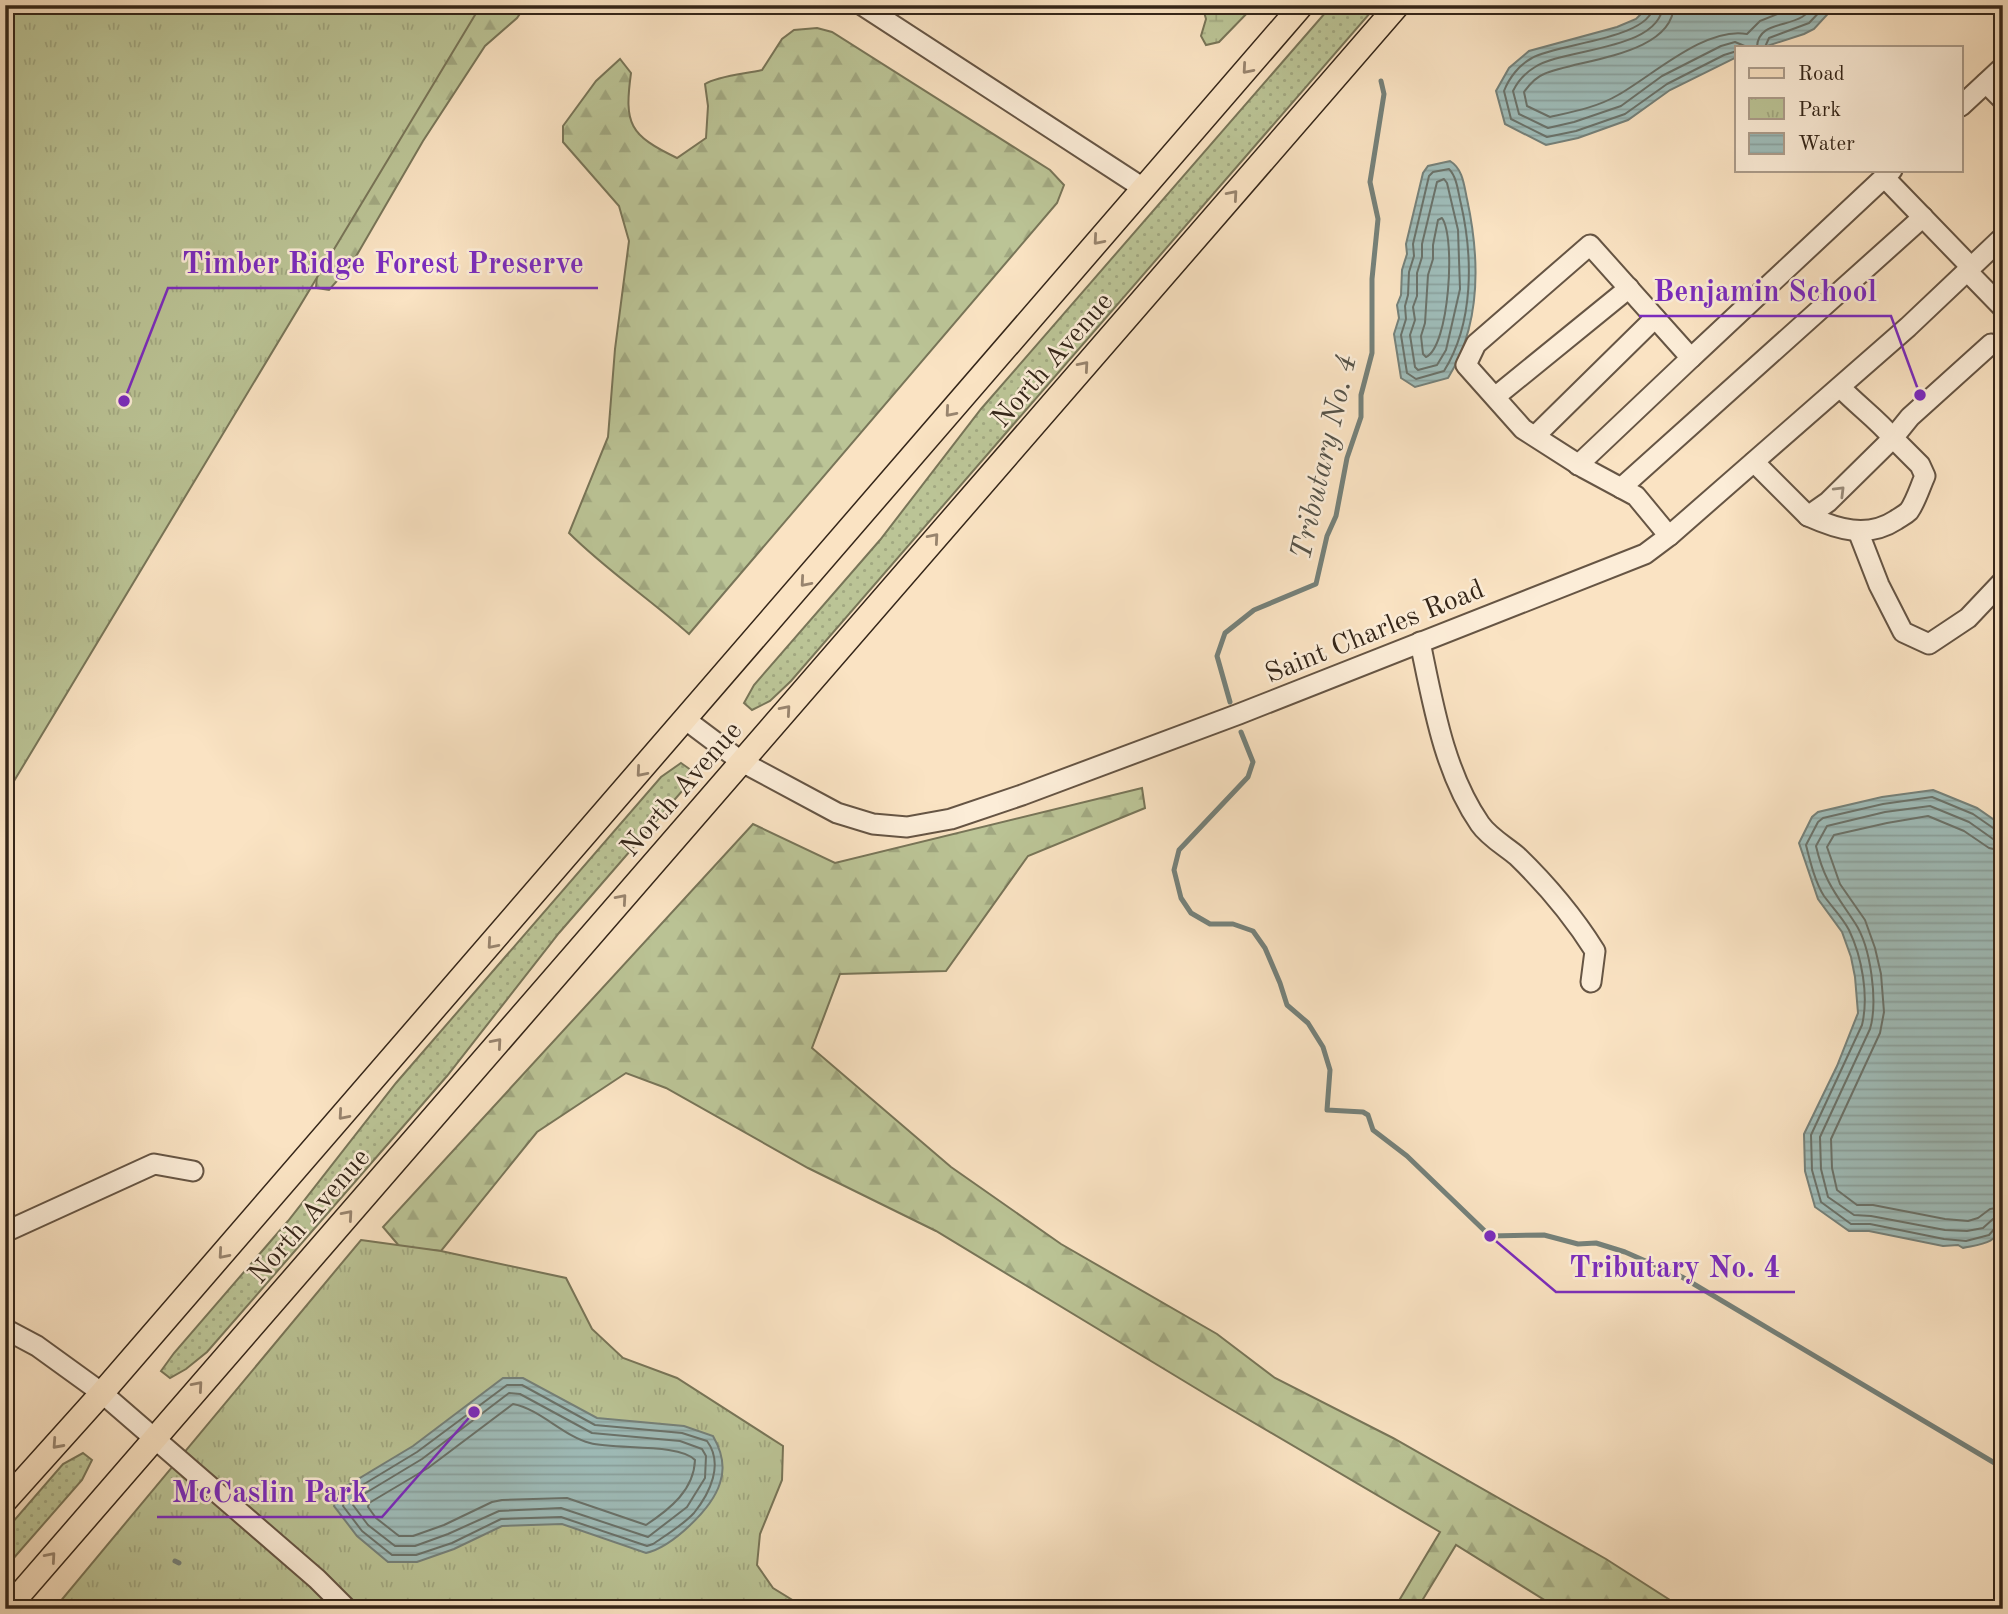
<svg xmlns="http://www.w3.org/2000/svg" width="2008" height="1614" font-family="'Old Standard TT',serif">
	<defs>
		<pattern id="grass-dots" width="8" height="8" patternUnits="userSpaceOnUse" patternTransform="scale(1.75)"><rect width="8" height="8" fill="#bbc496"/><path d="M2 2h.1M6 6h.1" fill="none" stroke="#a1a881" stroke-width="1.8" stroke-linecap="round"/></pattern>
		<pattern id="forest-firs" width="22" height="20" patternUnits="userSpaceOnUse" patternTransform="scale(1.75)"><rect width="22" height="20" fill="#bbc496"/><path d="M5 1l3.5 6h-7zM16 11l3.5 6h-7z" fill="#a1a881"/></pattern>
		<pattern id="wetland-marsh" width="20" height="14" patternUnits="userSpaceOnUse" patternTransform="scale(1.75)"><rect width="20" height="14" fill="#bbc496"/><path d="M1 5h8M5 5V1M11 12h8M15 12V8" fill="none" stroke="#a1a881"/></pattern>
		<pattern id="park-tufts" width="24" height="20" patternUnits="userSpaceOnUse" patternTransform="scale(1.75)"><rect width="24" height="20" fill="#bbc496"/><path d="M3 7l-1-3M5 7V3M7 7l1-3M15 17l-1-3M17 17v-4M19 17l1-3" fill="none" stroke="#a1a881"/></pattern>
		<pattern id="water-rules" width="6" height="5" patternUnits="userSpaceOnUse" patternTransform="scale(1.75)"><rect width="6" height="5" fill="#9fbdba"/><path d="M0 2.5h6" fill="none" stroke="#8aa29f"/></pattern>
	</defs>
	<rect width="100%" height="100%" fill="#fae3c3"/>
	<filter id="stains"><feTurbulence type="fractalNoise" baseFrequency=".00286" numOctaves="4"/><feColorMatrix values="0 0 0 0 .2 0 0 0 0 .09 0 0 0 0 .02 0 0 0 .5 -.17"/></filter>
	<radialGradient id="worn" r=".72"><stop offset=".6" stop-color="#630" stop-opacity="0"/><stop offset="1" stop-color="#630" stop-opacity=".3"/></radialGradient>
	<!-- grass -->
	<g fill="url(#grass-dots)" stroke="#787558" stroke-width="2">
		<polygon points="1332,5 1377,5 791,681 770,701 752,710 744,703 754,685 880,540 981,409"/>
		<polygon points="681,763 691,770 683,790 559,933 447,1076 207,1352 186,1369 170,1378 161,1371 174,1353 288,1221 396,1083 661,777"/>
		<polygon points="83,1453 92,1460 82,1480 5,1568 5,1531 63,1464"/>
	</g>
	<!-- forest -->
	<g fill="url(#forest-firs)" stroke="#787558" stroke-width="2">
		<polygon points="445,5 526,5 517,18 485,46 423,141 351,265 329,290 316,288 319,245"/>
		<path d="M817,28l15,4 218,138 14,15 -7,18 -368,431c-39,-35 -83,-64 -120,-101l39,-96 7,-88 14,-108 -10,-35 -56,-64v-16l33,-45 24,-22 11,14c-7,51 -2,62 46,85l29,-20 2,-32 -3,-22c13,-8 40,-10 57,-14l20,-31 12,-9z"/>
		<polygon points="1142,788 1145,808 1028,856 946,971 840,974 812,1048 951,1167 1061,1244 1217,1334 1275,1378 1393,1438 1606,1559 1684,1609 1559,1609 1456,1545 1417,1609 1394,1609 1440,1532 1217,1401 936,1231 808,1168 666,1088 626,1073 537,1132 441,1251 400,1247 383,1227 753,824 835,863"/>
	</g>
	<!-- wetland -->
	<polygon fill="url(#wetland-marsh)" stroke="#787558" stroke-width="2" points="1202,5 1255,5 1219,42 1206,45 1201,36 1206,19"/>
	<!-- park -->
	<g fill="url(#park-tufts)" stroke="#787558" stroke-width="2">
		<polygon points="5,5 481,5 5,796"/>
		<polygon points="361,1240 441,1251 566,1278 592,1329 623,1358 677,1378 783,1446 782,1480 760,1534 757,1565 773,1588 807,1609 54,1609"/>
	</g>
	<!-- water -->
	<g fill="url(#water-rules)" stroke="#75817a" stroke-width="2">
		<polygon points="1650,5 1836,5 1814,29 1804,34 1764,47 1737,47 1737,57 1670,90 1628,120 1578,138 1546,145 1505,124 1496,91 1509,68 1529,51 1617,27 1636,19"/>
		<path d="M1450,161c13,8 14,24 17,38 13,60 14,126 -19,179l-33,9 -14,-9 -7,-44 5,-16 -2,-13 4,-10 1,-25 5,-16 -1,-10 17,-71 5,-7z"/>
		<path d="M1933,790l44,18 26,18v398c-6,20 -22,20 -40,24l-5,-3 -15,1 -74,-15h-20l-34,-24 -10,-36 -1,-37 33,-68 21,-53 -3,-36 -4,-20 -9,-25 -24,-33 -19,-56 13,-26 6,-5 64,-15z"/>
		<path d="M503,1378h20l74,40 87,8 29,10c8,14 13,30 7,47 -8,26 -48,64 -74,70l-84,-29 -60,2 -48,23 -37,13h-29l-31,-26 -23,-30 6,-16 73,-44z"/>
	</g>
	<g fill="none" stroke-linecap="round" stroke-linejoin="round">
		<!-- shore -->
		<g stroke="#6a726a" stroke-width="2">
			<path d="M1654,5c-4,35 -97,38 -122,53 -13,7 -23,20 -28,33l7,28 36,18 29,-6 49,-17 42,-30 57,-29 13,-4"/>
			<path d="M1663,5c-3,46 -100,43 -128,62 -10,6 -17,14 -22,24l6,23 29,14 26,-6 47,-16 41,-30 59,-30 14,-4 12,5"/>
			<path d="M1674,5c-2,51 -95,54 -130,69 -8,3 -15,11 -20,18l3,14 23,11c22,-5 48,-10 68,-22 34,-19 88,-69 129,-61l13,-13 40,-16"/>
			<path d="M1757,47c1,-24 28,-20 45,-30 5,-3 9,-7 13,-12"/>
			<polyline points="1765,47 1769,38 1809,23 1826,5"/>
			<path d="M1449,169c8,8 9,23 12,35 12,53 13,119 -17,167l-28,8 -9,-6 -6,-38 5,-16 -1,-13 3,-11 1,-23 5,-16 -1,-12 16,-68 4,-4z"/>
			<polygon points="1444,179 1447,183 1458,230 1460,289 1446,350 1437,365 1418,370 1415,367 1410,335 1415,320 1413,307 1417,296 1417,273 1422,257 1422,244 1437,182"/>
			<path d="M1442,218c14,20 7,129 -16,139l-3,-3 -2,-18 4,-13 3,-48 5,-16v-14l5,-25z"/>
			<path d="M2003,832l-7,-2 -23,-16 -41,-17 -49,7 -60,14 -5,4 -12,23c4,16 9,37 18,51 8,11 19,22 25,34 13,27 20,66 13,95l-51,110 1,35 9,32 30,22h19l74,15 22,2 23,-6 7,-8 7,-1"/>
			<path d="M2003,840l-10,-1 -24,-17 -39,-16 -45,6 -58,14 -11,20c8,35 20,48 39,77 16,24 23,79 15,106l-50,108 1,32 7,28 26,18 17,1 74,14 22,1 16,-3 10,-9 10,-2"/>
			<polyline points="2003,851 1989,848 1964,831 1928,816 1887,823 1834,835 1827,847 1840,884 1865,920 1875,948 1881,974 1884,1012 1880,1033 1831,1139 1832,1168 1837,1190 1857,1205 1873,1205 1945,1219 1968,1221 1978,1218 1990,1209 2003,1207"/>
			<path d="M507,1385h15l73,40 87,8 25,8c17,23 3,52 -13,72 -11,12 -28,22 -41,31l-6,2 -86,-29 -60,2 -49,24 -36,12h-24l-30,-24 -19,-25 3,-11 71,-43z"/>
			<polygon points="509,1393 520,1394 592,1433 680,1441 702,1449 706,1456 705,1478 687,1507 648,1537 561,1508 499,1511 448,1534 415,1546 395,1546 368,1525 353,1505 354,1500 422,1459"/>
			<path d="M513,1404c27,5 50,32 77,39 25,7 89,0 105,17 -1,30 -25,49 -49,65l-79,-27 -65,2 -10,2 -48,23 -31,11h-14l-23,-18 -8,-11 1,-4 59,-35z"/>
		</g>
		<!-- stream -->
		<g stroke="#75817a" stroke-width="5">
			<polyline points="1230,702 1217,656 1225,633 1254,610 1316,584 1327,536 1336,516 1347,458 1361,417 1361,395 1372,353 1372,279 1378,219 1370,182 1384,94 1381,81"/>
			<polyline points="1241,732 1253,762 1248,777 1179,850 1174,870 1181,898 1191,913 1210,924 1233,924 1253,931 1265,948 1280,983 1287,1005 1308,1023 1323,1047 1330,1070 1327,1110 1363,1112 1368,1115 1373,1130 1407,1156 1490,1236 1544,1235 1578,1244 1596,1243 1625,1252 1682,1277 2003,1468"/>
			<polyline points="175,1561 179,1563"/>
		</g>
		<!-- minor casing -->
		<g stroke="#654" stroke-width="23">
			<g id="minor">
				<polyline points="862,5 1143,188"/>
				<polyline points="1986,83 2003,100"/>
				<polyline points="1961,106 2003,67"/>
				<polyline points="1884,177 1971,267"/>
				<polyline points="1967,271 2003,308"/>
				<polyline points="1495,397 1629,288"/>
				<polyline points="1535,436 1655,318"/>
				<path d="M1754,462l54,54 20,-14 65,-64c-16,-19 -36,-33 -53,-51"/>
				<polyline points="1578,465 1691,358"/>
				<polyline points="1621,488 1923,217"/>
				<path d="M1808,516c29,13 59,23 88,4 4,-3 9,-5 13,-9 7,-10 11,-24 16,-35l-5,-11 -27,-27 17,-21 81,-73"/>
				<polyline points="1858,531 1879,585 1903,632 1929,644 1968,618 2003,581"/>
				<polyline points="1669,536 1636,496 1584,468 1523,429 1466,365 1476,344 1590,245 1691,358 1892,170"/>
				<path d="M1420,642c13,62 24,130 60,182 9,13 25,22 37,32 30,29 56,60 78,95l-4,31"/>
				<polyline points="686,720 742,762 837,813 873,824 907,827 951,819 1022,795 1239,714 1645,554 1669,536 1908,327 2003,237"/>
				<polyline points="5,1232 154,1164 193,1171"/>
				<polyline points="5,1329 37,1346 102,1393 317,1579 347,1609"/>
			</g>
		</g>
		<!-- major casing -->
		<g stroke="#352619" stroke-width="26">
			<g id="major">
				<polyline points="5,1501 102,1393 1302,5"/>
				<polyline points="7,1609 1398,5"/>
			</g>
		</g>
		<!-- minor -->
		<use href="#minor" stroke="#fcedd8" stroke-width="19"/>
		<!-- major -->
		<use href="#major" stroke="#fae3c3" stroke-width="23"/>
	</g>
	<!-- one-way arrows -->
	<defs><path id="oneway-chevron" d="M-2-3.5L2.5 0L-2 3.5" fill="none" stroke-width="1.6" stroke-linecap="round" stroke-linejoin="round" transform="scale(1.75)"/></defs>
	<g stroke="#98846e">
		<use href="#oneway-chevron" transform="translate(1247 69) rotate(131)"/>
		<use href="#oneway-chevron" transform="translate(1233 195) rotate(-49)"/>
		<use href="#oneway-chevron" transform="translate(1098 240) rotate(131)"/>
		<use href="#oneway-chevron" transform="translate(1084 366) rotate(-49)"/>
		<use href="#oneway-chevron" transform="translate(950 412) rotate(131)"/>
		<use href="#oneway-chevron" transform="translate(934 538) rotate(-49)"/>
		<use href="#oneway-chevron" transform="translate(805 582) rotate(131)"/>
		<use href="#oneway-chevron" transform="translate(786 710) rotate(-49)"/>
		<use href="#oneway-chevron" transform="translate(641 772) rotate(131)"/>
		<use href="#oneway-chevron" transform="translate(622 899) rotate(-49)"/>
		<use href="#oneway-chevron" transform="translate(492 944) rotate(131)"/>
		<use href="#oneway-chevron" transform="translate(497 1043) rotate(-49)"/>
		<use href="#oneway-chevron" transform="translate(343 1115) rotate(131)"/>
		<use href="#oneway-chevron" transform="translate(348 1215) rotate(-49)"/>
		<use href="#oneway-chevron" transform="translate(223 1254) rotate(131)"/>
		<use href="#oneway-chevron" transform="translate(198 1386) rotate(-49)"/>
		<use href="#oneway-chevron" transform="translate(57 1444) rotate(132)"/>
		<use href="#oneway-chevron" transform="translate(51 1557) rotate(-49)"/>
	</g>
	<use stroke="#988a78" href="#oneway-chevron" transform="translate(1840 491) rotate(-45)"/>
	<g text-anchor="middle" stroke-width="5" stroke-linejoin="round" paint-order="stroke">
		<!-- street labels -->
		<g font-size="28" fill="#352619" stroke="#fcedd8">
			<text transform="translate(1051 359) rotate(-49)" y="10">North Avenue</text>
			<text transform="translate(1374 630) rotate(-22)" y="10">Saint Charles Road</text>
			<text transform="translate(680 788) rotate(-49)" y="10">North Avenue</text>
			<text transform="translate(308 1215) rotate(-49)" y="10">North Avenue</text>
		</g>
		<!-- water labels -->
		<g font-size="30" font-style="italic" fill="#555349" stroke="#fcedd8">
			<text transform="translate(1323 457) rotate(-77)" y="10">Tributary No. 4</text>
		</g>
	</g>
	<!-- callouts -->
	<path fill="none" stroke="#7b2cbf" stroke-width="2.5" d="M124 401L168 288H598M1920 395L1891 316H1639M1490 1236L1556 1292H1795M474 1412L382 1517H157"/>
	<g fill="#7b2cbf" stroke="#fcedd8" stroke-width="2.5">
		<circle cx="124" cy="401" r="7"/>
		<circle cx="1920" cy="395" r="7"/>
		<circle cx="1490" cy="1236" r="7"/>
		<circle cx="474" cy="1412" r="7"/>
	</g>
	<g font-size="30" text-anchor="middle" font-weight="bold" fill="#7b2cbf" stroke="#fcedd8" stroke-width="5" stroke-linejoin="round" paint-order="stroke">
		<text x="383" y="273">Timber Ridge Forest Preserve</text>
		<text x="1765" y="301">Benjamin School</text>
		<text x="1675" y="1277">Tributary No. 4</text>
		<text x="270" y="1502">McCaslin Park</text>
	</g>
	<!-- margin -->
	<rect width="2008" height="1614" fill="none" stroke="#fae3c3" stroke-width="28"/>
	<rect x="7" y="7" width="1994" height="1600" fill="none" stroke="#352619" stroke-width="3.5"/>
	<rect x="14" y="14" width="1980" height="1586" fill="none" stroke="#352619" stroke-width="2"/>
	<!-- legend -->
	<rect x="1735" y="46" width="228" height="126" fill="#fcedd8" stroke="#ac9d8c" stroke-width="2"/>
	<rect x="1749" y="68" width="35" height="10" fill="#fae3c3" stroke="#ac9d8c" stroke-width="2"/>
	<text x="1798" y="80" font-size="21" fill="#352619">Road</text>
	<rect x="1749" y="98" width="35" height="21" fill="url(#park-tufts)" stroke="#ac9d8c" stroke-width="2"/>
	<text x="1798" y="116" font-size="21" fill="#352619">Park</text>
	<rect x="1749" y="133" width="35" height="21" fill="url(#water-rules)" stroke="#ac9d8c" stroke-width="2"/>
	<text x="1798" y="150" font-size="21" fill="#352619">Water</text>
	<rect width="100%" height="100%" filter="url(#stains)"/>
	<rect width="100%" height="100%" fill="url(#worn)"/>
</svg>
